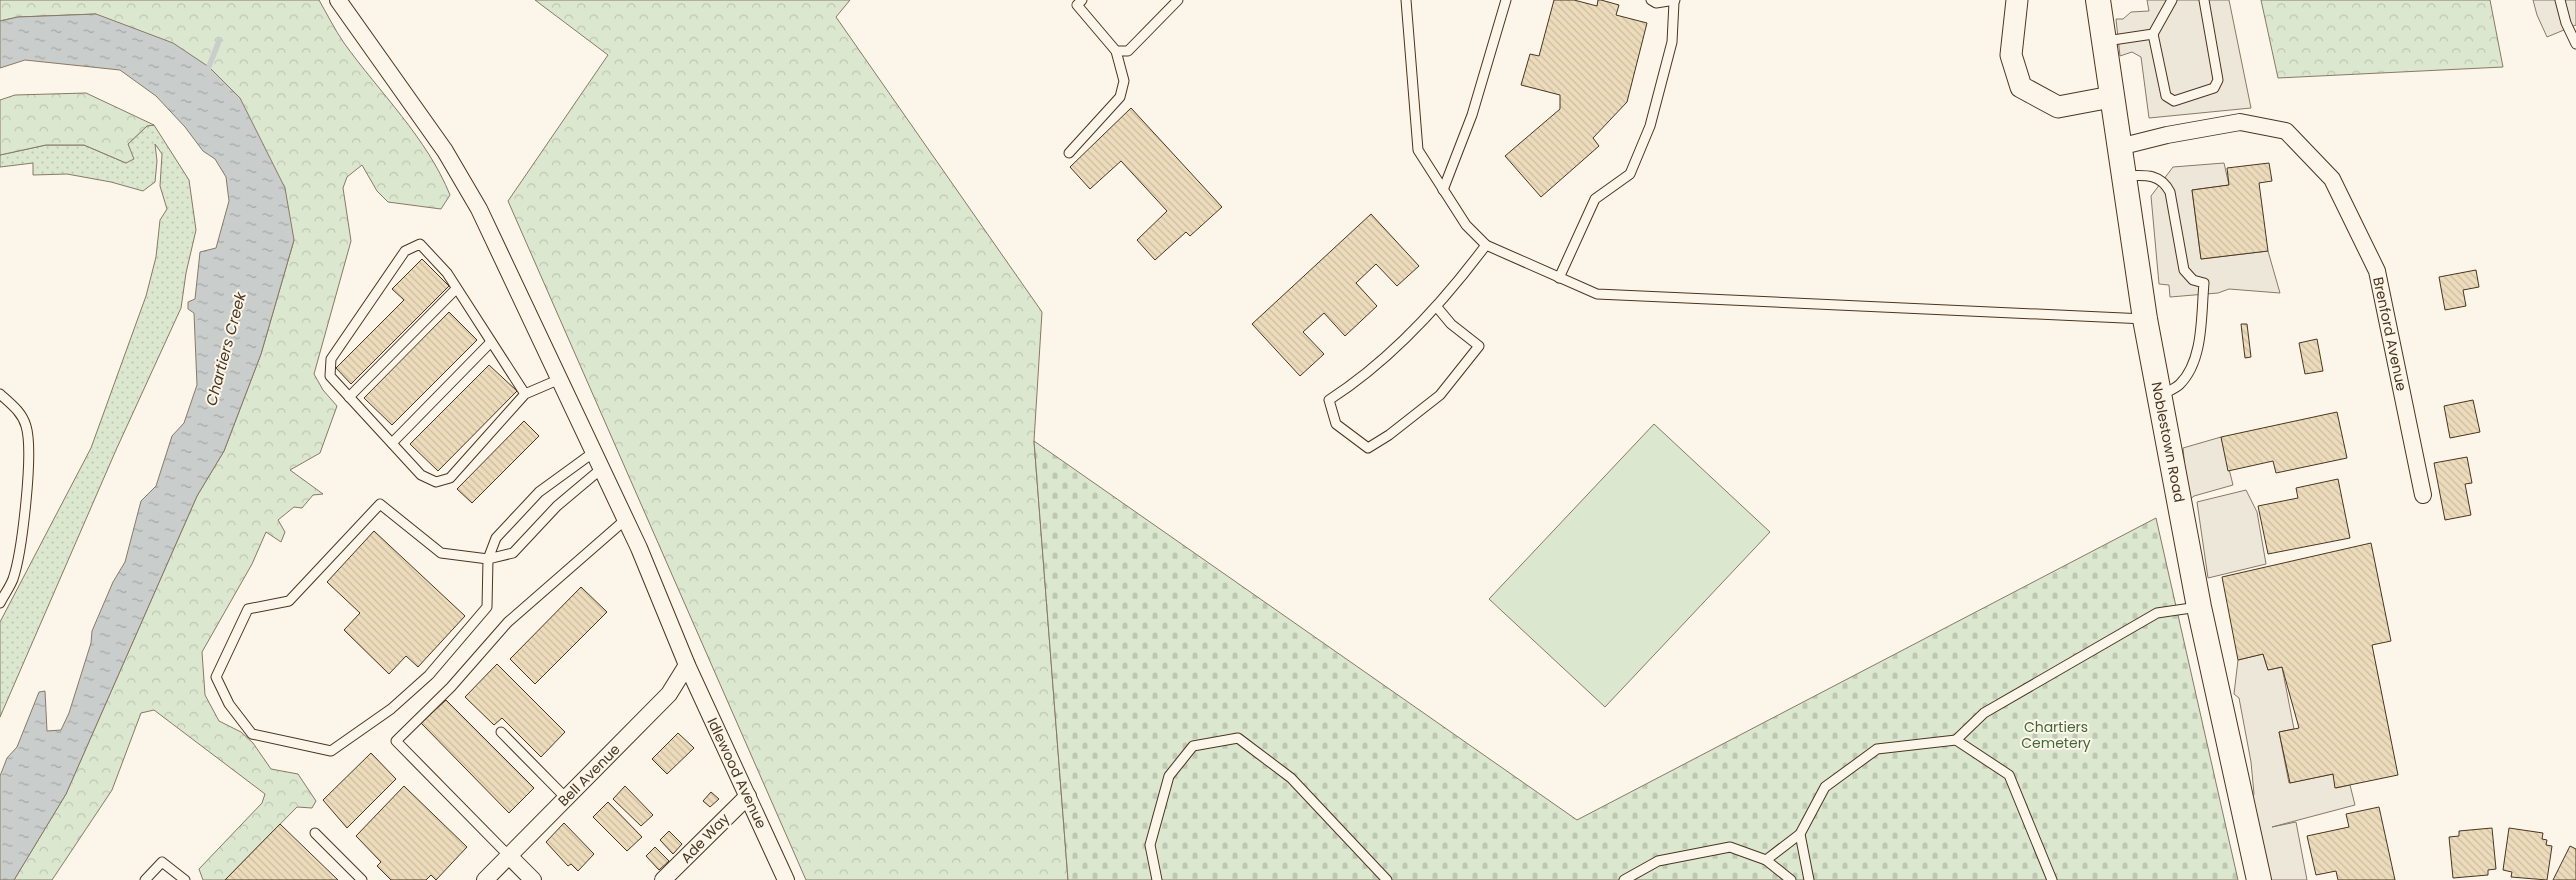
<svg xmlns="http://www.w3.org/2000/svg" width="2576" height="880" font-family="Poppins,sans-serif">
	<defs>
		<pattern id="grass-dots" width="8" height="8" patternUnits="userSpaceOnUse" patternTransform="scale(1.25)"><rect width="8" height="8" fill="#dce7d0"/><path d="M2 2h.1M6 6h.1" fill="none" stroke="#bec7b2" stroke-width="1.8" stroke-linecap="round"/></pattern>
		<pattern id="forest-crowns" width="20" height="18" patternUnits="userSpaceOnUse" patternTransform="scale(1.25)"><rect width="20" height="18" fill="#dce7d0"/><path d="M2 6a3 3 0 1 1 6 0M12 15a3 3 0 1 1 6 0" fill="none" stroke="#bec7b2"/></pattern>
		<pattern id="cemetery-stones" width="16" height="16" patternUnits="userSpaceOnUse" patternTransform="scale(1.25)"><rect width="16" height="16" fill="#dce7d0"/><path d="M2 7V4a2 2 0 0 1 4 0v3zM10 15v-3a2 2 0 0 1 4 0v3z" fill="#bec7b2"/></pattern>
		<pattern id="water-ripples" width="26" height="14" patternUnits="userSpaceOnUse" patternTransform="scale(1.25)"><rect width="26" height="14" fill="#c9cecd"/><path d="M2 4q2-2 4 0t4 0M15 11q2-2 4 0t4 0" fill="none" stroke="#a5a8a6"/></pattern>
		<pattern id="building-back-hatch" width="6" height="6" patternUnits="userSpaceOnUse" patternTransform="scale(1.25)"><rect width="6" height="6" fill="#ecdcbc"/><path d="M-1 5l2 2M0 0l6 6M5-1l2 2" fill="none" stroke="#ccbda1"/></pattern>
	</defs>
	<rect width="100%" height="100%" fill="#fbf6e9"/>
	<!-- grass -->
	<polygon fill="url(#grass-dots)" stroke="#887966" points="154,125 189,180 196,230 186,273 181,308 116,450 0,717 0,622 91,448 146,296 156,257 160,220 167,209 160,186 162,154 155,144 157,161 155,182 143,191 111,182 67,174 33,175 33,163 0,167 0,155 46,145 84,145 126,163 128,144 147,126"/>
	<!-- forest -->
	<g fill="url(#forest-crowns)" stroke="#887966">
		<path d="M0,0h319c8,14 16,30 25,43 36,50 83,95 106,152l-9,14 -53,-7 -11,-11 -15,-26 -15,12 -4,11 8,53 -37,133 9,16 14,16 -17,47 -30,17 33,24 -10,1 -11,13 -8,-1 -16,13 7,12 -4,10 -15,-10 -14,32 -50,88 3,43 14,26 22,11 12,11 18,26 27,5 18,27 -4,7 -15,-1 -72,73h-22l-4,-11 63,-66 3,-9 -111,-84 -13,3 -29,77 -60,90h-38l52,-86 131,-298 27,-45 37,-97 33,-114 -198,-226 -78,3 -18,4z"/>
		<polygon points="535,0 850,0 836,17 1042,312 1034,441 1068,880 806,880 508,201 608,55"/>
		<polygon points="2261,0 2490,0 2503,67 2278,78"/>
		<polygon points="86,93 154,125 147,126 128,144 134,159 126,163 84,145 46,145 0,155 0,100 15,95"/>
	</g>
	<!-- cemetery -->
	<polygon fill="url(#cemetery-stones)" stroke="#887966" points="1034,441 1577,820 2156,518 2238,880 1068,880"/>
	<!-- garden -->
	<polygon fill="#dce7d0" stroke="#887966" points="1654,424 1770,532 1605,707 1489,599"/>
	<!-- parking -->
	<g fill="#ede7d9" stroke="#887966">
		<polygon points="2147,0 2229,0 2251,108 2149,118 2141,57 2132,52 2120,56 2116,19 2123,19 2131,12 2149,11"/>
		<polygon points="2533,0 2576,0 2576,25 2547,37 2537,15"/>
		<polygon points="2224,163 2229,185 2192,190 2201,259 2268,251 2280,293 2229,289 2218,293 2170,297 2169,285 2159,284 2151,196 2173,167"/>
		<polygon points="2221,437 2233,485 2194,496 2188,501 2183,448"/>
		<polygon points="2246,490 2257,512 2266,564 2208,578 2197,502"/>
		<polygon points="2263,654 2268,670 2282,667 2294,729 2279,732 2289,783 2333,774 2336,788 2350,785 2355,805 2272,827 2296,822 2307,880 2267,880 2250,800 2254,794 2251,762 2239,698 2234,694 2238,660"/>
	</g>
	<!-- water -->
	<polygon fill="url(#water-ripples)" stroke="#887966" points="96,14 173,43 209,67 240,98 285,188 294,240 261,354 224,451 197,496 66,794 14,880 0,880 0,776 7,758 17,747 39,692 45,691 47,731 61,730 69,713 91,643 92,631 113,582 125,562 141,501 156,486 172,436 184,423 197,385 194,313 188,309 188,302 195,299 200,252 216,248 229,201 226,177 215,159 203,151 185,127 156,96 120,70 25,60 0,68 0,21 18,17"/>
	<g fill="none" stroke-linecap="round" stroke-linejoin="round">
		<!-- stream -->
		<polyline stroke="#c9cecd" stroke-width="5.5" points="206,74 219,41"/>
	</g>
	<!-- building -->
	<g fill="url(#building-back-hatch)" stroke="#4a3520">
		<polygon points="1554,0 1574,0 1597,6 1598,0 1601,0 1619,5 1616,15 1647,23 1627,102 1593,138 1599,146 1541,197 1505,156 1560,109 1560,95 1521,85 1530,54 1539,56"/>
		<polygon points="1131,108 1222,207 1190,236 1186,232 1155,260 1137,240 1167,211 1121,161 1090,189 1070,167"/>
		<polygon points="2269,163 2272,181 2259,183 2268,251 2201,259 2192,190 2229,185 2227,168"/>
		<polygon points="1371,214 1419,266 1397,286 1376,264 1356,283 1377,306 1345,336 1324,313 1303,332 1324,354 1300,376 1252,324"/>
		<polygon points="422,259 449,286 351,384 336,368 404,300 392,289"/>
		<polygon points="2476,270 2479,287 2463,290 2466,306 2445,310 2439,277"/>
		<polygon points="449,312 477,340 392,425 364,398"/>
		<polygon points="2241,324 2247,324 2251,357 2245,358"/>
		<polygon points="2317,339 2323,371 2305,374 2299,343"/>
		<polygon points="489,365 517,391 438,471 410,444"/>
		<polygon points="2473,400 2480,432 2450,438 2444,406"/>
		<polygon points="2337,412 2347,458 2276,473 2273,461 2228,471 2221,437"/>
		<polygon points="524,421 539,436 472,503 457,489"/>
		<polygon points="2467,457 2472,483 2465,484 2471,515 2445,520 2434,463"/>
		<polygon points="2338,479 2350,538 2268,554 2258,506 2298,498 2296,488"/>
		<polygon points="374,531 465,616 418,667 406,656 389,674 344,630 360,613 327,582"/>
		<polygon points="2371,543 2391,641 2372,645 2398,775 2335,788 2333,774 2290,783 2279,732 2299,728 2282,667 2268,670 2263,654 2238,660 2222,577"/>
		<polygon points="581,587 607,612 535,684 510,659"/>
		<polygon points="497,664 565,732 541,757 502,718 494,725 465,697"/>
		<polygon points="446,700 534,788 509,813 421,723"/>
		<polygon points="678,733 694,748 667,774 652,759"/>
		<polygon points="371,753 396,779 347,828 323,800"/>
		<polygon points="404,786 467,847 436,880 431,875 426,880 391,880 377,866 381,862 356,836"/>
		<polygon points="625,786 653,815 641,826 613,799"/>
		<polygon points="711,792 719,799 710,807 703,801"/>
		<polygon points="608,802 642,837 627,851 593,817"/>
		<polygon points="2379,807 2395,880 2338,880 2336,871 2316,875 2307,836 2349,827 2346,814"/>
		<polygon points="564,823 594,854 578,871 571,864 568,866 546,842"/>
		<polygon points="280,824 338,880 225,880"/>
		<polygon points="2492,828 2496,869 2488,870 2488,875 2453,878 2449,837 2459,836 2459,831"/>
		<polygon points="2509,828 2543,833 2542,839 2547,840 2546,845 2552,846 2547,880 2511,877 2512,872 2503,870"/>
		<polygon points="669,831 682,844 673,854 660,840"/>
		<polygon points="2570,846 2576,849 2576,880 2553,880"/>
		<polygon points="655,847 669,861 659,870 646,856"/>
	</g>
	<g fill="none" stroke-linecap="round" stroke-linejoin="round">
		<!-- service casing -->
		<g stroke="#4a3520" stroke-width="11">
			<g id="service">
				<polyline points="1082,0 1077,5 1116,51 1128,51 1178,0"/>
				<polyline points="1406,0 1418,150 1466,225 1486,245 1597,294 2145,319"/>
				<polyline points="1651,0 1656,3 1675,0"/>
				<polyline points="2560,0 2566,23 2576,44"/>
				<polyline points="2153,34 2166,96 2174,101 2214,88 2218,80 2204,0"/>
				<polyline points="2106,41 2153,34 2172,0"/>
				<polyline points="1069,153 1120,97 1124,81 1116,51"/>
				<path d="M2125,176c20,-1 35,-3 45,16l14,78 9,10 11,3c-3,31 0,77 -24,101 -5,5 -14,8 -20,12"/>
				<polyline points="1443,190 1472,115 1506,0"/>
				<polyline points="1559,278 1595,199 1630,174 1650,126 1672,42 1674,2"/>
				<path d="M1436,306l15,18 28,22 -39,49 -51,40 -21,13 -32,-24 -7,-24c62,-40 113,-96 157,-155"/>
				<path d="M0,394c11,10 22,18 26,32 8,26 -4,127 -13,153 -3,8 -9,16 -13,24"/>
				<polyline points="525,394 447,273 420,244 405,251 331,359 330,376 421,475 436,482 450,478 525,394 560,379"/>
				<polyline points="349,397 456,289"/>
				<polyline points="392,443 491,342"/>
				<polyline points="594,452 539,492 496,538 488,559 513,553 557,506 601,469"/>
				<polygon points="380,504 441,553 488,559 487,607 429,675 391,709 331,751 252,734 229,704 216,677 248,609 289,601"/>
				<polyline points="501,732 566,798"/>
				<polyline points="1956,740 1984,713 2157,613 2198,607"/>
				<polyline points="315,833 362,880"/>
				<polyline points="509,856 396,741 451,687 508,622 625,520"/>
				<polyline points="1766,860 1800,834"/>
				<polyline points="145,880 162,862 185,880"/>
				<polyline points="1157,880 1150,845 1169,776 1193,746 1238,738 1291,778 1387,880"/>
				<polyline points="1624,880 1658,861 1730,847 1766,860 1791,880"/>
				<polyline points="1809,880 1800,834 1825,787 1877,749 1956,740 2009,775 2052,880"/>
			</g>
		</g>
		<!-- minor casing -->
		<g stroke="#4a3520" stroke-width="18">
			<g id="minor">
				<polyline points="338,0 445,151 479,209 639,548 687,665 786,880"/>
				<polyline points="2119,147 2167,135 2240,122 2286,131 2332,179 2377,271 2423,495"/>
				<polyline points="509,856 533,880"/>
				<polyline points="485,880 669,694 687,665"/>
				<polyline points="663,880 748,796"/>
			</g>
		</g>
		<!-- tertiary casing -->
		<g stroke="#4a3520" stroke-width="23">
			<polyline id="tertiary" points="2017,0 2011,55 2021,87 2058,107 2111,97"/>
		</g>
		<!-- secondary casing -->
		<g stroke="#4a3520" stroke-width="26">
			<polyline id="secondary" points="2098,0 2145,319 2199,607 2259,880"/>
		</g>
		<!-- service -->
		<use href="#service" stroke="#fbf6e9" stroke-width="9"/>
		<!-- minor -->
		<use href="#minor" stroke="#fbf6e9" stroke-width="16"/>
		<!-- tertiary -->
		<use href="#tertiary" stroke="#fbf6e9" stroke-width="21"/>
		<!-- secondary -->
		<use href="#secondary" stroke="#fbf6e9" stroke-width="24"/>
	</g>
	<g text-anchor="middle" stroke-width="4" stroke-linejoin="round" paint-order="stroke">
		<!-- street labels -->
		<g font-size="14" fill="#4a3520" stroke="#fbf6e9">
			<text transform="translate(2390 334) rotate(78)" y="5">Brenford Avenue</text>
			<text transform="translate(2168 442) rotate(79)" y="5">Noblestown Road</text>
			<text transform="translate(737 773) rotate(65)" y="5">Idlewood Avenue</text>
			<text transform="translate(589 775) rotate(-45)" y="5">Bell Avenue</text>
			<text transform="translate(705 838) rotate(-46)" y="5">Ade Way</text>
		</g>
		<!-- park labels -->
		<g font-size="14" fill="#436837" stroke="#fbf6e9">
			<text x="2056" y="732">Chartiers<tspan x="2056" dy="16">Cemetery</tspan></text>
		</g>
		<!-- water labels -->
		<g font-size="15" font-style="italic" fill="#4a3520" stroke="#fbf6e9">
			<text transform="translate(226 349) rotate(-75)" y="5">Chartiers Creek</text>
		</g>
	</g>
</svg>
